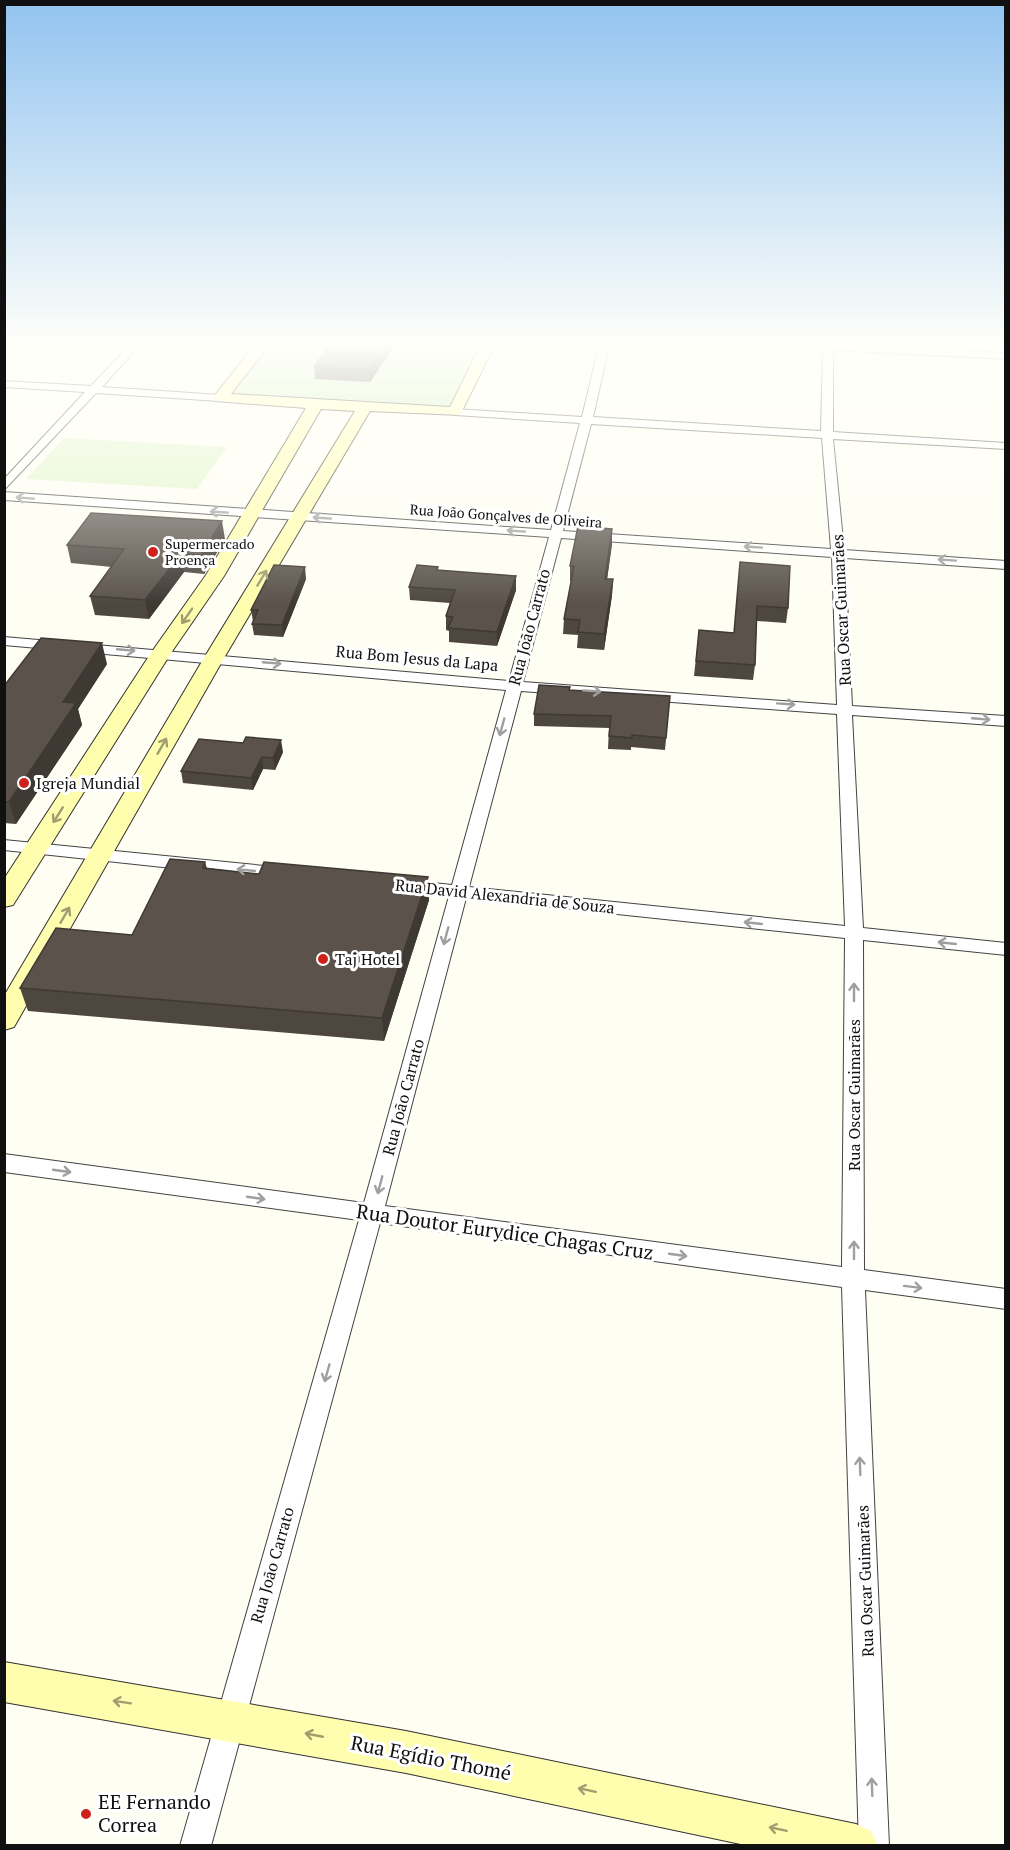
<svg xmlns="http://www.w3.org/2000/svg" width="1010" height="1850" font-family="'PT Serif',serif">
	<rect width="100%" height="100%" fill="#fffef3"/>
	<!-- green -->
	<polygon fill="#cfeeb8" points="268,346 476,346 448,410 222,396"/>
	<!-- pitch -->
	<polygon fill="#e2f4ca" points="64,438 227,447 197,489 26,479"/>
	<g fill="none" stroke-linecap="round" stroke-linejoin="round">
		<!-- street casing -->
		<g stroke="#434343" stroke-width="2">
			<g id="street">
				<polygon points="129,346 139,346 102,387 220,395 225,398 220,401 96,393 4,490 4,479 85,392 4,387 4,381 91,386"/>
				<path d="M599,346h10l-16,71 228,14 2,-82 -15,-3h61l137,7v6l-173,-9v82l173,11v6l-173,-10 11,111 162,11v8l-161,-11 7,148 154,10v10l-154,-11 11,213 143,15v12l-143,-15 1,330 142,19v20l-141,-19 24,556h-30l-17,-559 -462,-64 -169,623h-31l179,-626 -355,-48v-18l360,49 85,-307 -44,-4 -9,-6 9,-6 47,5 54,-195 -502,-45v-8l505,44 40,-144 -545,-37v-8l547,38 29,-107 -125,-8 -5,-3 5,-3 127,8zM591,424l231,14 9,111 -268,-18zM561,538l271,19 5,148 -314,-23zM521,691l316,23 8,212 -376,-39zM466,898l379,40 -3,329 -457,-61z"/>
				<polygon points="4,840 285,868 294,874 285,880 4,850"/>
			</g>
		</g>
		<!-- secondary casing -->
		<g stroke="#323232" stroke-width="2">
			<g id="secondary">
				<polygon points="254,346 268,346 231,394 450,407 480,346 494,346 460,415 370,411 224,658 14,1027 4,1030 4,996 204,658 355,411 321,409 224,576 171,653 13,905 4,907 4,879 151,653 206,575 306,408 215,401 212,398 215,395"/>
				<polygon points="4,1662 406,1731 856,1824 871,1831 878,1846 750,1846 406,1773 4,1702"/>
			</g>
		</g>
		<!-- street -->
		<use href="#street" fill="#fff" fill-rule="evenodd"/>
		<!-- secondary -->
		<use href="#secondary" fill="#fffdae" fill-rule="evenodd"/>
	</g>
	<!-- wall -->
	<g fill="#4d4740">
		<polygon points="394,346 370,382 315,379 314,367"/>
		<polygon points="612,529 612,544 607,579 613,579 612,595 604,650 577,648 578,635 563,634 564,619 571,581 570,581 570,566"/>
		<polygon points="225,539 204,574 184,572 149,619 95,615 90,596 112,567 71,563 67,545"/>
		<polygon points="740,562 788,608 786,623 757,621 755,665 753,680 694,676 699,630 734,633"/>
		<polygon points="438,567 438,570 516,590 497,646 449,642 449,631 446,630 446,616 450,603 410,600 409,587"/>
		<polygon points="306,579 283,637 254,635 252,624 253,621 251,610"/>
		<polygon points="107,664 78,709 82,725 16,824 4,823 4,686"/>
		<polygon points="570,690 670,696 665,750 631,747 631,750 608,749 609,728 534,726 534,714"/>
		<polygon points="283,752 275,770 263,769 253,790 183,783 181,771"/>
		<polygon points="205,862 207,868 259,874 428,877 429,900 384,1041 28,1011 20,988 132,935"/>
	</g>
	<!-- shaded-wall -->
	<g fill="#3f3934">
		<polygon points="386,346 394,346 370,382 369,370"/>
		<polygon points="222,521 225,539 204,574 201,555"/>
		<polygon points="612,529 612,544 605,594 605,579"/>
		<polygon points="181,554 184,572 149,619 145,600"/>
		<polygon points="305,567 306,579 283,637 282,625"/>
		<polygon points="516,576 516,590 497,646 497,632"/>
		<polygon points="613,579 612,595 604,650 604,634"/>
		<polygon points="102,643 107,664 78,709 82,725 16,824 9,802 63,702"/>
		<polygon points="281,740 283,752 275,770 273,758"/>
		<polygon points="262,757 263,769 253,790 251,778"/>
		<polygon points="428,877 429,900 384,1041 382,1018"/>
	</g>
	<!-- building -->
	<g fill="#5a524b" stroke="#3f3934" stroke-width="1.5">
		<polygon points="329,346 386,346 369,370 314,367"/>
		<polygon points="91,513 222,521 201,555 181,554 145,600 90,596 124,549 67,545"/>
		<polygon points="578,526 612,529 605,579 613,579 604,634 578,632 580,620 564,619 574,566 570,566"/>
		<polygon points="740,562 790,566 788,608 757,606 755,665 696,661 699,630 734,633"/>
		<polygon points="274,565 305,567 282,625 252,624 258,610 251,610"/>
		<polygon points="417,565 438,567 437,570 516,576 497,632 448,628 453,617 446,616 455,590 409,587"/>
		<polygon points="41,638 102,643 63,702 76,703 9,802 4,802 4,686"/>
		<polygon points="539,685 570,687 569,690 670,696 666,738 632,735 632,738 609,736 611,716 534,714"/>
		<polygon points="246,737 281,740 273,758 262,757 251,778 181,771 199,739 243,743"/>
		<polygon points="170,859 205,862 203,868 259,874 264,862 428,877 382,1018 20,988 56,928 132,935"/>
	</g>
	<!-- one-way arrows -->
	<defs><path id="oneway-shaft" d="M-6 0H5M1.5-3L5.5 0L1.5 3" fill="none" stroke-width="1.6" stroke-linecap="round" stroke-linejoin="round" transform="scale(1.5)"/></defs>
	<g stroke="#9f9f9f">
		<use href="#oneway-shaft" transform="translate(25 498) rotate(-176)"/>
		<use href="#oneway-shaft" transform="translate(219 512) rotate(-176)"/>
		<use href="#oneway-shaft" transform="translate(322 518) rotate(-176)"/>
		<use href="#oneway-shaft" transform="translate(516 531) rotate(-176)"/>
		<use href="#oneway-shaft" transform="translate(753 547) rotate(-176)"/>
		<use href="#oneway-shaft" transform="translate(947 560) rotate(-176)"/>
		<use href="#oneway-shaft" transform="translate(126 650) rotate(5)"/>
		<use href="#oneway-shaft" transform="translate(272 663) rotate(5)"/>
		<use href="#oneway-shaft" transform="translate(592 691) rotate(4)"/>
		<use href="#oneway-shaft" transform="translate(786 704) rotate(4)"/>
		<use href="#oneway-shaft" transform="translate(981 719) rotate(5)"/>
		<use href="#oneway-shaft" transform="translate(502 727) rotate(105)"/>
		<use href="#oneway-shaft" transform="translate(246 870) rotate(-174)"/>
		<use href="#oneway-shaft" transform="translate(753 923) rotate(-174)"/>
		<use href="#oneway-shaft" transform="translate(446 936) rotate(105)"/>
		<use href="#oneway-shaft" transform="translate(947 943) rotate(-174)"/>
		<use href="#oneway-shaft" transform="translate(854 992) rotate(-90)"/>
		<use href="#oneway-shaft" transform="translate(62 1171) rotate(8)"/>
		<use href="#oneway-shaft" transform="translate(380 1185) rotate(105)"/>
		<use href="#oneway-shaft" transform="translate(256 1198) rotate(8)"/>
		<use href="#oneway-shaft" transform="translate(854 1250) rotate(-90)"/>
		<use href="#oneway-shaft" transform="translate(678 1255) rotate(8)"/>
		<use href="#oneway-shaft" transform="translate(913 1287) rotate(7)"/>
		<use href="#oneway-shaft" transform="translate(327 1373) rotate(106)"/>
		<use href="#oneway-shaft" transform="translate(860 1466) rotate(-92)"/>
		<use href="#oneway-shaft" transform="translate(872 1787) rotate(-92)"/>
	</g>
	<g stroke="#9f9e6f">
		<use href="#oneway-shaft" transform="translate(262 578) rotate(-59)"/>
		<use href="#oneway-shaft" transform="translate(187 616) rotate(125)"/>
		<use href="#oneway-shaft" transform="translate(162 746) rotate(-60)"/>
		<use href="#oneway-shaft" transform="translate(58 815) rotate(122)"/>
		<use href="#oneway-shaft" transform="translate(65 915) rotate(-60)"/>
		<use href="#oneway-shaft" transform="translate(122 1702) rotate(-171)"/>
		<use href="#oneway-shaft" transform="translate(314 1735) rotate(-169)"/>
		<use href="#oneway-shaft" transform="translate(587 1790) rotate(-168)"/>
		<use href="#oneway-shaft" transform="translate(778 1829) rotate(-168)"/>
	</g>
	<!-- sky -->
	<linearGradient id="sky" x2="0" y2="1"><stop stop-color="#92c3f0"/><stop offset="0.57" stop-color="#fffffa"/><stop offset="1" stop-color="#fffffa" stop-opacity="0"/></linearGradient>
	<rect width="1010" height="605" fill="url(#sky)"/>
	<!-- markers -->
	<g fill="#cd211a" stroke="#fff" stroke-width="2">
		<circle cx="153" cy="552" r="6"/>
		<circle cx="24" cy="783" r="6"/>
		<circle cx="323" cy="959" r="6"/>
		<circle cx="86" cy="1814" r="6"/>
	</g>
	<g text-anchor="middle" stroke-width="6" stroke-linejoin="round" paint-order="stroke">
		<!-- far-street labels -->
		<g font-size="14" fill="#101010" stroke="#fff">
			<text transform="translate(506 516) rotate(4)" y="5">Rua João Gonçalves de Oliveira</text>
		</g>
		<!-- far-poi labels -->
		<g font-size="14" fill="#101010" stroke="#fff" text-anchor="start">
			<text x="165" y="549">Supermercado<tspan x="165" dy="16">Proença</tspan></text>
		</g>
		<!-- street labels -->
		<g font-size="16" fill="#101010" stroke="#fff">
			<text transform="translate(841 610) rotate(-93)" y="6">Rua Oscar Guimarães</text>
			<text transform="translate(529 627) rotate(-75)" y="6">Rua João Carrato</text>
			<text transform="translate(417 658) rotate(5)" y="6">Rua Bom Jesus da Lapa</text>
			<text transform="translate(505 896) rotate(6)" y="6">Rua David Alexandria de Souza</text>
			<text transform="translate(854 1095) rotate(-90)" y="6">Rua Oscar Guimarães</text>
			<text transform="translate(403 1097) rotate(-75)" y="6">Rua João Carrato</text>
			<text transform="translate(272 1565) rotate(-74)" y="6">Rua João Carrato</text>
			<text transform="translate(865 1581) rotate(-92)" y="6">Rua Oscar Guimarães</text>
		</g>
		<!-- poi labels -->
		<g font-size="16" fill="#101010" stroke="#fff" text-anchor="start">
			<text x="36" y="789">Igreja Mundial</text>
			<text x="335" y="965">Taj Hotel</text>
		</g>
		<!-- near-street labels -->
		<g font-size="20" fill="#101010" stroke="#fff">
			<text transform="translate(505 1232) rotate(8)" y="7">Rua Doutor Eurydice Chagas Cruz</text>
			<text transform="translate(431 1758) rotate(11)" y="7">Rua Egídio Thomé</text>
		</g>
		<!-- near-poi labels -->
		<g font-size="20" fill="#101010" stroke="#fff" text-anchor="start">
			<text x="98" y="1809">EE Fernando<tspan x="98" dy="23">Correa</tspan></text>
		</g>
	</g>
	<!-- border -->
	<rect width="1010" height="1850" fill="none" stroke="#101010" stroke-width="12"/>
</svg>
